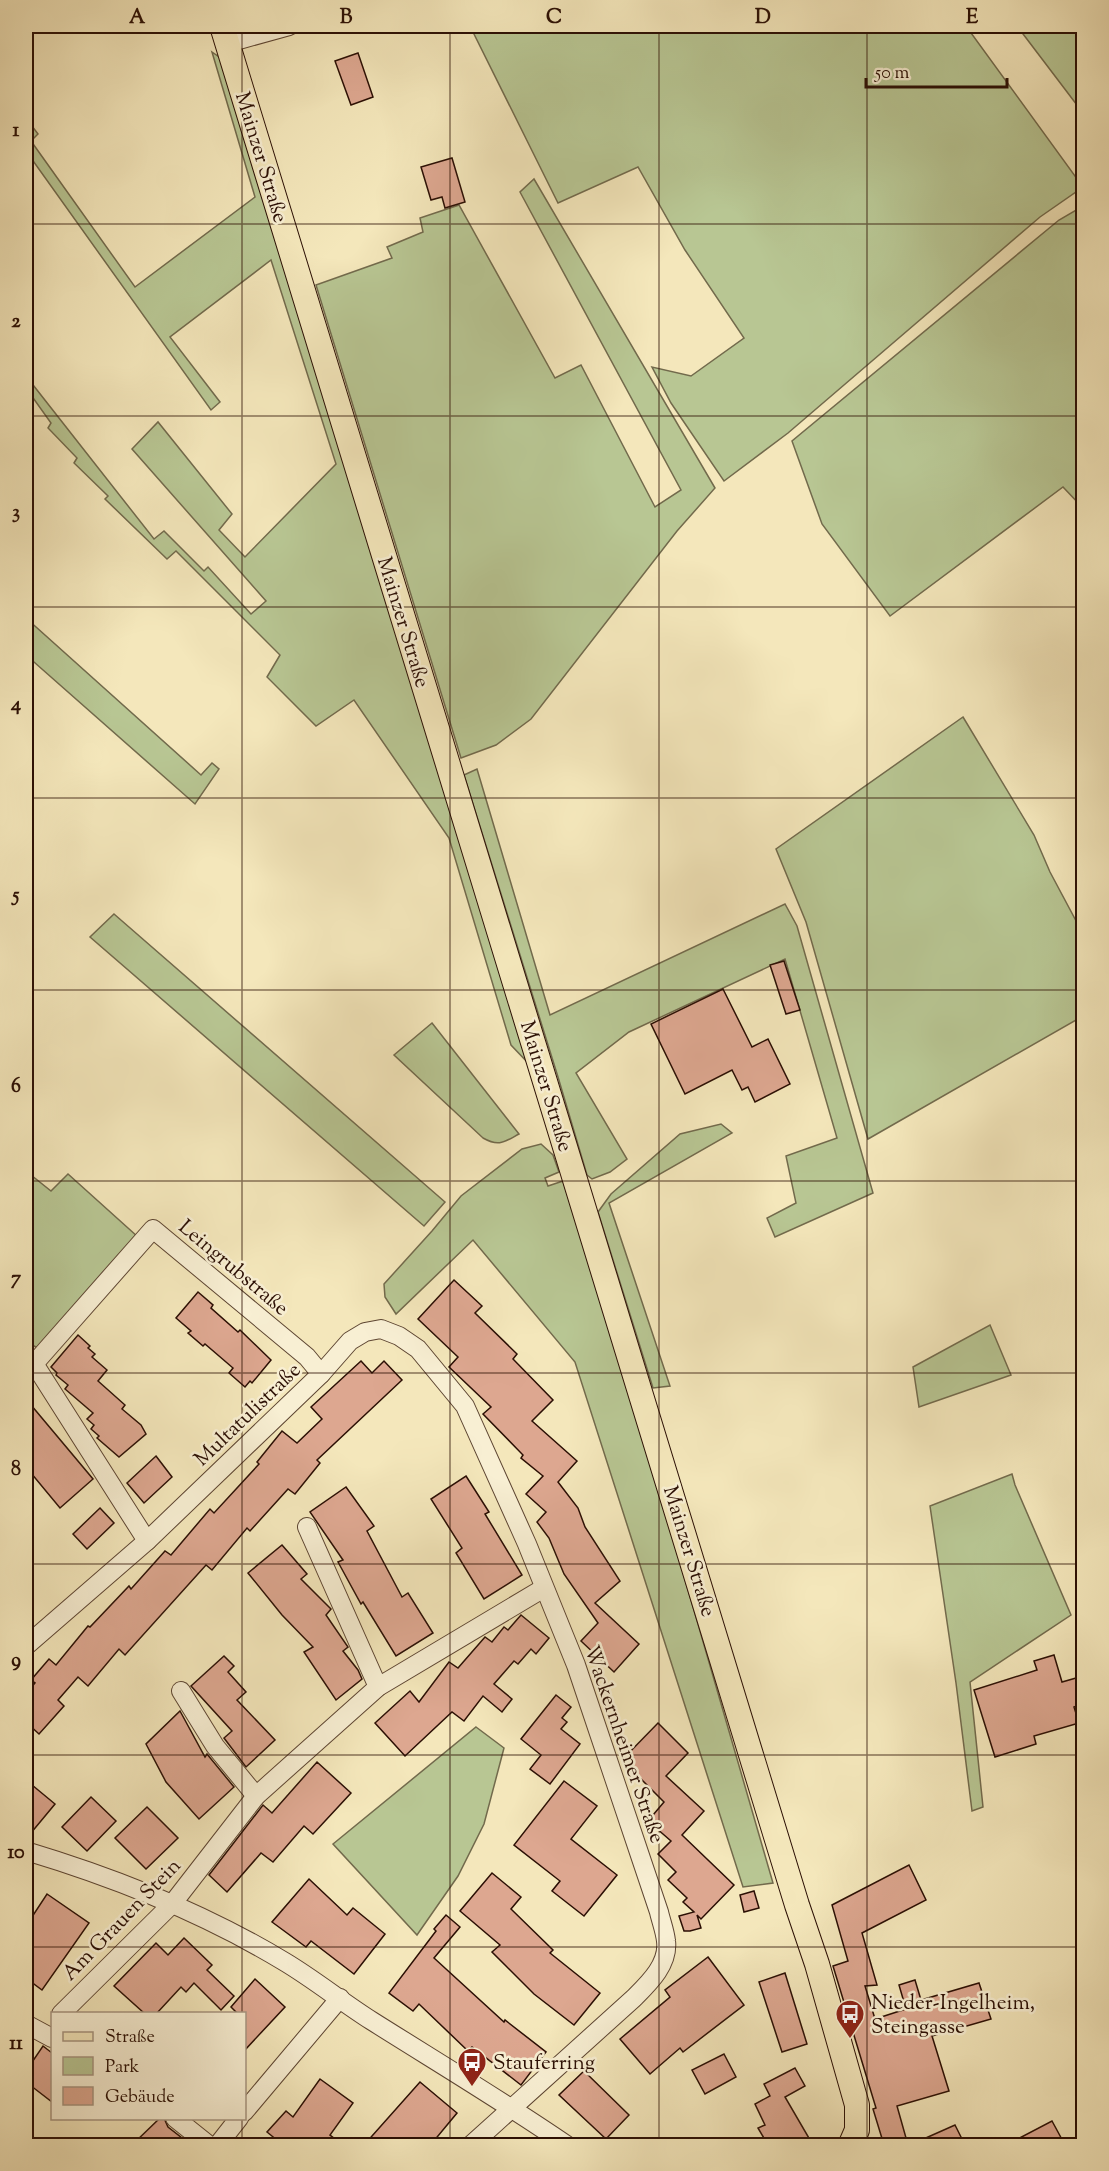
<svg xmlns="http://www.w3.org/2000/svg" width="1109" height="2171" font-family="'Sorts Mill Goudy',serif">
	<rect width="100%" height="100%" fill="#f4e7bb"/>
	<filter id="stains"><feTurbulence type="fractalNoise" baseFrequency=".00333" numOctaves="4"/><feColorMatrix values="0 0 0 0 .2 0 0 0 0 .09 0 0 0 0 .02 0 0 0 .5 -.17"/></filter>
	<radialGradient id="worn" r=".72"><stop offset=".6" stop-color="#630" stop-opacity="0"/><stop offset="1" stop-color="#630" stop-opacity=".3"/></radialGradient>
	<!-- green -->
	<g fill="#b8c693" stroke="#726a4c" stroke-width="1.5">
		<polygon points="470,26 966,26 1083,187 1040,217 788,433 724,481 671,403 652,367 691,376 744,338 685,250 638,167 558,203"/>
		<polygon points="1017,26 1083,26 1083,113"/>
		<polygon points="212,52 222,59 530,1065 511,1045 449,838 354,700 316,726 267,677 280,655 176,551 167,559 105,499 108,496 74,463 77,458 48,428 51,423 26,388 26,376 154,539 164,531 204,571 208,567 251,614 266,601 132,449 158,422 232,514 219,530 245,557 336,464 271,260 170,337 220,402 211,410 26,151 26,131 32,126 38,134 31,141 135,287 255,197"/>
		<polygon points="534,179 715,488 677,531 531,719 496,745 461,758 316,285 392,258 387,247 423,232 420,218 459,205 555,378 581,365 655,507 681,490 520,192"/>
		<polygon points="1083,206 1083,508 1063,487 890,616 822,524 792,441 1059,220"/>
		<polygon points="26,618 201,775 212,763 219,769 195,804 26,655"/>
		<polygon points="963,717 1034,835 1050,872 1083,934 1083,1016 868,1139 806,922 776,849"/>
		<polygon points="477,769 550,1015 785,904 797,926 873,1193 775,1237 767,1218 796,1203 786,1156 837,1138 785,959 629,1032 576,1073 627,1159 610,1172 592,1179 587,1175 558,1077 464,775"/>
		<polygon points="114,914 445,1202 424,1226 90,937"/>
		<path d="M432,1023l87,111c-15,8 -20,13 -36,4l-89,-83z"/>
		<polygon points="721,1124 732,1133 609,1203 670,1386 653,1388 598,1212 611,1194 680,1134"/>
		<polygon points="541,1144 553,1155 559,1172 545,1178 548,1186 563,1181 633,1400 773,1883 743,1887 575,1362 473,1240 396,1314 385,1297 384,1284 432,1231 461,1196 522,1149"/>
		<polygon points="26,1171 51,1191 68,1174 138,1237 38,1348 26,1342"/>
		<polygon points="990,1325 1011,1375 919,1407 913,1367"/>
		<polygon points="1012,1474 1015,1485 1071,1615 970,1682 983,1807 972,1811 956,1683 930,1506"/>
		<polygon points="476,1727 504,1748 484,1824 458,1876 417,1935 333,1844"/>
	</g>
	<!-- building -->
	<g fill="#dda790" stroke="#2b0f04" stroke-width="1.5">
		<polygon points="358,53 373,97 351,105 335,61"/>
		<polygon points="452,158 465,202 445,208 442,197 431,200 421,167"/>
		<polygon points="784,961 800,1010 786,1014 770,965"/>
		<polygon points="723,989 752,1047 768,1039 790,1084 755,1102 748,1087 742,1090 732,1070 685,1094 651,1024"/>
		<polygon points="454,1280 482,1306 475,1313 517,1354 513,1359 553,1400 532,1421 577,1461 558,1482 578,1508 585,1527 620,1581 595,1603 639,1644 614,1672 581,1641 598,1623 564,1574 549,1538 537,1522 546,1512 526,1494 543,1476 521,1458 523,1455 483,1414 491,1407 449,1367 458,1357 418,1319"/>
		<polygon points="198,1292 213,1305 211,1308 238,1332 240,1330 271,1360 252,1383 250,1381 245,1387 229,1373 233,1368 205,1344 203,1346 188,1333 191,1331 176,1318"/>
		<polygon points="78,1335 90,1346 88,1348 95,1354 92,1357 107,1370 98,1381 125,1405 122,1409 141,1425 146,1434 119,1457 97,1438 99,1436 91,1429 94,1425 87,1419 93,1413 65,1389 68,1385 56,1375 57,1373 51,1367"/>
		<polygon points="361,1361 372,1373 384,1361 402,1380 317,1460 320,1463 295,1494 288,1489 250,1531 247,1528 212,1570 206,1565 125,1655 119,1649 88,1686 78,1677 58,1700 64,1706 39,1734 26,1722 26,1694 35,1683 31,1680 49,1659 56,1665 88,1626 90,1627 129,1586 131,1589 165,1551 171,1555 210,1509 214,1513 259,1464 257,1462 282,1431 297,1443 322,1419 311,1407"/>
		<polygon points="26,1399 93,1479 60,1508 26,1467"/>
		<polygon points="156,1456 172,1477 144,1503 127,1483"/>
		<polygon points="466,1476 489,1512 485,1514 522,1575 484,1599 456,1553 462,1548 431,1499"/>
		<polygon points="346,1487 374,1526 367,1531 402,1597 408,1593 433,1633 396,1656 363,1602 361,1604 338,1562 343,1560 310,1512"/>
		<polygon points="100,1508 114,1523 87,1549 73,1534"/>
		<polygon points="282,1545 307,1574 301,1579 331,1609 326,1615 348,1647 343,1651 358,1670 362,1679 336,1700 304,1652 313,1647 282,1615 248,1573"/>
		<polygon points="521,1615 549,1638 536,1654 531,1649 518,1664 514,1661 494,1684 512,1699 502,1712 483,1696 464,1721 452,1712 405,1756 375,1723 410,1691 419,1702 449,1662 458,1668 485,1637 492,1642 504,1627 508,1630"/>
		<polygon points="1054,1655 1062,1682 1083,1676 1083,1704 1074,1707 1079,1723 1034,1736 1036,1744 995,1757 974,1690 1037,1670 1034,1661"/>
		<polygon points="224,1656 234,1666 228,1672 246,1692 237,1700 275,1740 246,1767 224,1738 232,1731 191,1686"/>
		<polygon points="556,1695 571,1707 562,1718 567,1722 561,1729 580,1744 550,1784 530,1769 541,1755 521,1739"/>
		<polygon points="180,1711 205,1757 207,1754 234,1787 199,1819 166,1782 146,1744"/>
		<polygon points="658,1723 688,1753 666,1776 704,1811 682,1835 734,1885 701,1919 697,1915 701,1928 690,1931 684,1931 679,1916 694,1912 683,1902 687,1898 668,1880 676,1872 658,1854 671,1841 648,1821 664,1802 622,1760"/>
		<polygon points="317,1762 351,1793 313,1834 304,1826 273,1862 261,1853 227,1892 209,1875 263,1805 272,1813"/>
		<polygon points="26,1780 55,1804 26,1839"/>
		<polygon points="564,1781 597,1806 571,1839 617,1875 584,1916 552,1891 560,1881 514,1845"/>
		<polygon points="91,1797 116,1821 87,1851 62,1827"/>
		<polygon points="147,1807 178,1838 146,1869 115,1838"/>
		<polygon points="909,1865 926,1900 862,1933 877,1985 865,1986 875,2019 906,2009 899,1985 915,1980 921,2000 979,1983 991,2019 932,2036 949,2091 897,2106 908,2145 884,2145 873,2109 876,2108 833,1966 848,1961 832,1905"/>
		<polygon points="492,1873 521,1897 511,1909 553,1950 550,1953 600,1993 574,2025 534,1994 492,1952 500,1945 460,1911"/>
		<polygon points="309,1879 347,1915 353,1908 385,1934 354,1974 311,1941 306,1947 272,1922"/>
		<polygon points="754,1891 759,1908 744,1912 740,1895"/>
		<polygon points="47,1894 89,1923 42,1990 26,1978 26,1926"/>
		<polygon points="446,1915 460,1927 434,1958 504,2022 505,2020 546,2052 521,2085 472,2047 468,2051 419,2004 413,2011 389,1993 436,1931 434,1929"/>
		<polygon points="184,1938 212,1965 207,1970 234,1996 221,2010 194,1983 186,1992 181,1987 157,2013 144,2013 114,1986 156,1943 168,1955"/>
		<polygon points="708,1957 744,2005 683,2052 680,2048 650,2074 620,2039 670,1997 665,1990"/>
		<polygon points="785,1973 807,2044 782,2052 759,1982"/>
		<polygon points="255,1979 285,2007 244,2051 244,2013 237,2013 231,2007"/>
		<polygon points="43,2046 52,2053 52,2102 26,2082 26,2071"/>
		<polygon points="724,2054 736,2077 705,2094 692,2070"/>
		<polygon points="795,2068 805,2086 785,2097 813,2145 768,2145 758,2128 765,2125 755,2104 770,2096 764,2084"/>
		<polygon points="584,2071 629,2115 606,2139 559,2095"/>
		<polygon points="320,2079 353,2103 330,2135 343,2145 283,2145 267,2132 286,2111 293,2117"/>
		<polygon points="420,2082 457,2113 433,2142 428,2138 421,2145 364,2145"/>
		<polygon points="160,2118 164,2118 168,2127 191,2145 132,2145"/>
		<polygon points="1052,2121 1065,2145 1006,2145"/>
		<polygon points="955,2125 965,2145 910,2145"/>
	</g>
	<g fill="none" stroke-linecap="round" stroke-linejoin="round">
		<!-- minor casing -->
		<g stroke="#5d4532" stroke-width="20">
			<g id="minor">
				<polyline points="228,43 289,26"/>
				<polyline points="35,1365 147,1541"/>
				<polyline points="26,1373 153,1229 307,1357 321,1374"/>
				<polyline points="307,1527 378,1687"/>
				<path d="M26,1646l121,-105 174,-167 29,-33 15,-9 16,-3 18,7 19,13 47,57 62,138 49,121 83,247c2,9 6,19 7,29 3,23 -17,42 -32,57l-164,148"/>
				<polyline points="181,1691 215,1746 256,1796"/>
				<path d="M26,1851c90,27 178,62 259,111 30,18 57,40 87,59 65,41 132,81 196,125"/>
				<polyline points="61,2014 173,1903 256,1796 378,1687 544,1588"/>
				<polyline points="26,2024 52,2038"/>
				<polyline points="244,2112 340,1998"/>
				<polyline points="175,2118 210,2146"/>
				<polyline points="217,2146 239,2118"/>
			</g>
		</g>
		<!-- major casing -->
		<g stroke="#2b0f04" stroke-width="26">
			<polyline id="major" points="222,26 797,1905 817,1964 857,2105 857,2130 850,2146"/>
		</g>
		<!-- minor -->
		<use href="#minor" stroke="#f8efd3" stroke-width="18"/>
		<!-- major -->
		<use href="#major" stroke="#f4e7bb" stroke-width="24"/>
	</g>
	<!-- grid -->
	<path fill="none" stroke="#2b0f04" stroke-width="1.5" stroke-opacity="0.55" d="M242,26v1988M450,26v2120M659,26v2120M867,26v2120M26,224h1058M26,416h1058M26,607h1058M26,798h1058M26,990h1058M26,1181h1058M26,1373h1058M26,1564h1058M26,1755h1058M26,1947h1058M242,2118v28"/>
	<!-- icons -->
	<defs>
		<g id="bus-pin" transform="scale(1.5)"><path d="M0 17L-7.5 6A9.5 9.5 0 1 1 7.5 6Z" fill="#8f2418" stroke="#f8efd3"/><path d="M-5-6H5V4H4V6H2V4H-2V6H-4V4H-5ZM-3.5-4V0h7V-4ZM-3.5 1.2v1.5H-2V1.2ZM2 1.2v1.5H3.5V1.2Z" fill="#fff"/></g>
	</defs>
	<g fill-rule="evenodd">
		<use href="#bus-pin" x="850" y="2014"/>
		<use href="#bus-pin" x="472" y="2062"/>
	</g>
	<g text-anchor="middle" stroke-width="5" stroke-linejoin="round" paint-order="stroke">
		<!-- street labels -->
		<g font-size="21" fill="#2b0f04" stroke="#f8efd3">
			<text transform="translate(262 157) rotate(73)" y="7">Mainzer Straße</text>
			<text transform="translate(404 622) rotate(73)" y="7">Mainzer Straße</text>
			<text transform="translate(547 1086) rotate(73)" y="7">Mainzer Straße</text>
			<text transform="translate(234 1267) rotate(40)" y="7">Leingrubstraße</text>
			<text transform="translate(247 1414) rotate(-44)" y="7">Multatulistraße</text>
			<text transform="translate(690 1551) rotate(73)" y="7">Mainzer Straße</text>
			<text transform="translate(625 1744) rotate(71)" y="7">Wackernheimer Straße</text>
			<text transform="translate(121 1919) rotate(-46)" y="7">Am Grauen Stein</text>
		</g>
		<!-- poi labels -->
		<g font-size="21" fill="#2b0f04" stroke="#f8efd3" text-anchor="start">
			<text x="871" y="2009">Nieder-Ingelheim,<tspan x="871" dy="24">Steingasse</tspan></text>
			<text x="493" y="2069">Stauferring</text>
		</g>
	</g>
	<!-- margin -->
	<rect width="1109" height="2171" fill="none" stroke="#f4e7bb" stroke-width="66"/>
	<!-- legend -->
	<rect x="51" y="2012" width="195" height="108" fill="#f8efd3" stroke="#a69580" stroke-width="1.5"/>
	<rect x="63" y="2032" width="30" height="9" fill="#f4e7bb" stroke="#a69580" stroke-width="1.5"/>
	<text x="105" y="2042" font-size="18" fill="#2b0f04">Straße</text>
	<rect x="63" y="2057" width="30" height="18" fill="#b8c693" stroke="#a69580" stroke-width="1.5"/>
	<text x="105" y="2072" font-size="18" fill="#2b0f04">Park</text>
	<rect x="63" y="2087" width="30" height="18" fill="#dda790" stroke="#a69580" stroke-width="1.5"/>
	<text x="105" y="2102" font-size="18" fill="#2b0f04">Gebäude</text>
	<!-- scale -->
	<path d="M866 78v9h141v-9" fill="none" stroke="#2b0f04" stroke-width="3"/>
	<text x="875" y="78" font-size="18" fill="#2b0f04" stroke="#f8efd3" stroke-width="4.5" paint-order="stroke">50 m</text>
	<rect x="33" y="33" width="1043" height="2105" fill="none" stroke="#2b0f04" stroke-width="2"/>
	<g font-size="20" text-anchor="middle" font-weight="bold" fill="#2b0f04">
		<text x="137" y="23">A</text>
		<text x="346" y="23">B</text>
		<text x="554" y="23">C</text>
		<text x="763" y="23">D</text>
		<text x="972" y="23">E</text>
		<text x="16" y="136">1</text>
		<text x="16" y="327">2</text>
		<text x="16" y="518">3</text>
		<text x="16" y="710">4</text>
		<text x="16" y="901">5</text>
		<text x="16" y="1092">6</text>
		<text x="16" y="1284">7</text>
		<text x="16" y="1475">8</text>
		<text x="16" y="1666">9</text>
		<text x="16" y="1858">10</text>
		<text x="16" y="2049">11</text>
	</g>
	<rect width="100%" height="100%" filter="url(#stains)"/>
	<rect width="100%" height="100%" fill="url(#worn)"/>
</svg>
